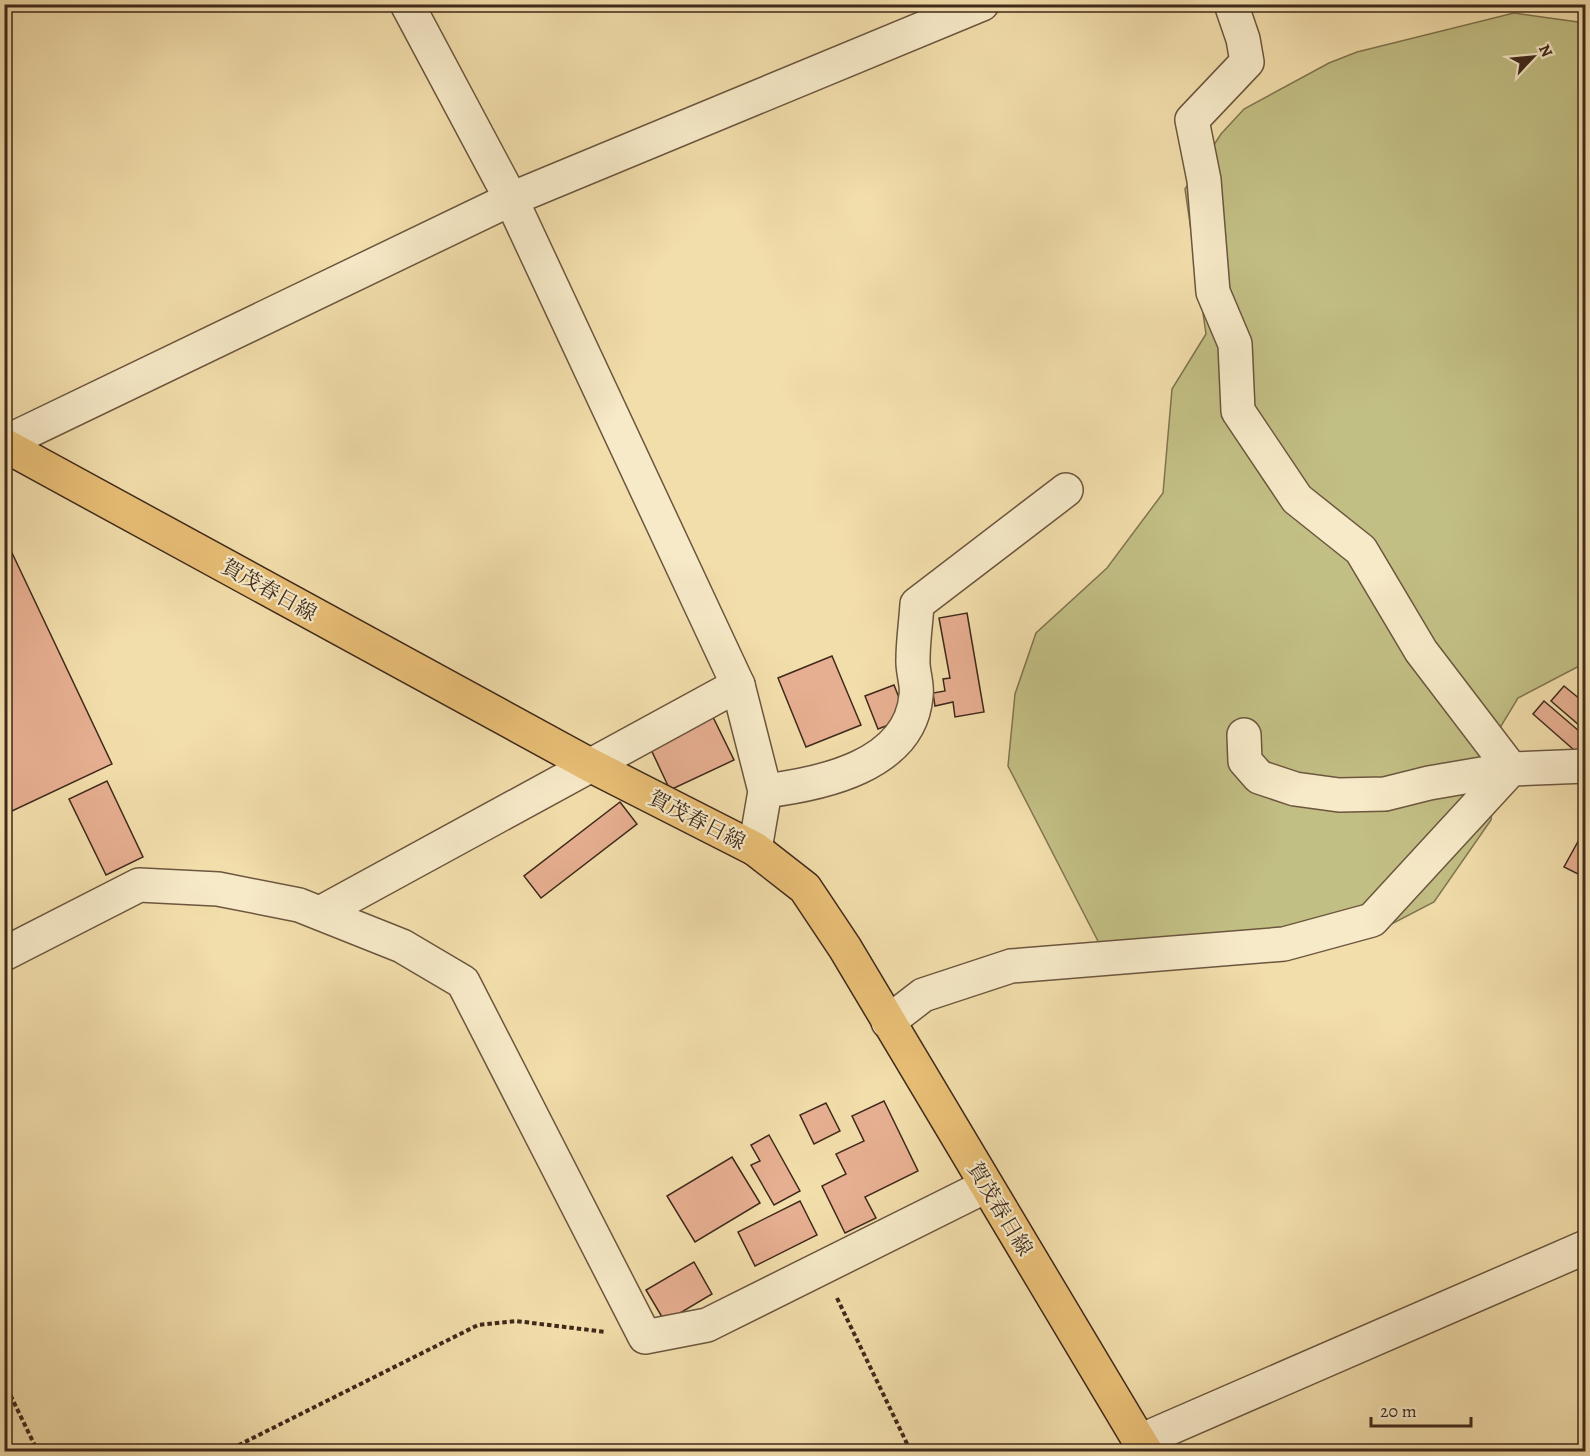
<svg xmlns="http://www.w3.org/2000/svg" width="1590" height="1456" font-family="Alegreya,'Noto Serif JP',serif">
	<rect width="100%" height="100%" fill="#f2deab"/>
	<filter id="stains"><feTurbulence type="fractalNoise" baseFrequency=".00333" numOctaves="4"/><feColorMatrix values="0 0 0 0 .2 0 0 0 0 .09 0 0 0 0 .02 0 0 0 .5 -.17"/></filter>
	<radialGradient id="worn" r=".72"><stop offset=".6" stop-color="#630" stop-opacity="0"/><stop offset="1" stop-color="#630" stop-opacity=".3"/></radialGradient>
	<!-- green -->
	<polygon fill="#c2bf84" stroke="#807450" stroke-width="1.5" points="1514,13 1585,23 1585,663 1518,698 1501,726 1491,820 1434,902 1380,930 1100,945 1008,766 1015,694 1036,633 1107,568 1163,493 1172,389 1206,334 1185,189 1221,134 1244,109 1329,63 1357,52"/>
	<!-- building -->
	<g fill="#e7af91" stroke="#3f291b" stroke-width="1.5">
		<polygon points="4,536 112,764 12,811 4,795"/>
		<polygon points="967,613 984,712 955,717 953,702 935,706 933,693 945,691 943,679 950,678 939,618"/>
		<polygon points="832,656 861,725 806,747 778,678"/>
		<polygon points="894,685 907,718 878,729 865,696"/>
		<polygon points="1564,686 1586,704 1586,731 1551,701"/>
		<polygon points="1544,701 1586,737 1586,753 1582,757 1533,714"/>
		<polygon points="710,711 734,760 670,790 647,741"/>
		<polygon points="107,781 143,857 106,875 69,799"/>
		<polygon points="620,802 637,824 541,898 524,876"/>
		<polygon points="1586,827 1586,878 1564,867"/>
		<polygon points="884,1101 918,1171 865,1197 876,1218 845,1233 822,1186 846,1174 836,1154 864,1141 852,1116"/>
		<polygon points="826,1103 840,1131 814,1144 800,1115"/>
		<polygon points="769,1135 800,1191 774,1205 751,1165 760,1161 751,1145"/>
		<polygon points="732,1157 760,1203 695,1242 667,1196"/>
		<polygon points="800,1201 817,1235 755,1266 738,1232"/>
		<polygon points="694,1262 712,1294 665,1322 646,1290"/>
	</g>
	<g fill="none" stroke-linecap="round" stroke-linejoin="round">
		<!-- minor casing -->
		<g stroke="#6c563f" stroke-width="36">
			<g id="minor">
				<polyline points="407,4 511,199 738,685 765,791 755,849"/>
				<polyline points="1231,4 1243,39 1247,62 1192,120 1204,180 1213,292 1235,344 1238,411 1297,499 1361,550 1421,651 1511,769"/>
				<polyline points="4,443 511,199 982,4"/>
				<polyline points="1244,735 1245,761 1259,777 1295,789 1339,795 1385,794 1429,783 1511,769 1586,766"/>
				<path d="M765,791c56,-7 145,-25 151,-95 2,-12 -4,-25 -3,-37 0,-18 3,-37 4,-55l149,-114"/>
				<polyline points="320,913 738,685"/>
				<polyline points="4,954 139,885 218,889 299,905 402,946 463,982 645,1337 707,1325 986,1186"/>
				<polyline points="888,1022 923,995 1011,966 1284,944 1372,920 1511,769"/>
				<polyline points="1140,1441 1586,1247"/>
			</g>
		</g>
		<!-- major casing -->
		<g stroke="#3f291b" stroke-width="36">
			<polyline id="major" points="4,445 590,765 755,849 805,888 845,948 1146,1452"/>
		</g>
		<!-- path -->
		<g stroke="#3f291b" stroke-width="4" stroke-dasharray="4.5 3" stroke-linecap="butt">
			<polyline points="837,1298 911,1452"/>
			<polyline points="4,1382 38,1452"/>
			<polyline points="225,1452 478,1325 516,1321 606,1332"/>
		</g>
		<!-- minor -->
		<use href="#minor" stroke="#f7eac8" stroke-width="33"/>
		<!-- major -->
		<use href="#major" stroke="#e9bf76" stroke-width="33"/>
	</g>
	<g text-anchor="middle" stroke-width="4.5" stroke-linejoin="round" paint-order="stroke">
		<!-- street labels -->
		<g font-size="21" fill="#3f291b" stroke="#f7eac8">
			<text transform="translate(269 590) rotate(29)" y="7">賀茂春日線</text>
			<text transform="translate(697 820) rotate(27)" y="7">賀茂春日線</text>
			<text transform="translate(1000 1209) rotate(59)" y="7">賀茂春日線</text>
		</g>
	</g>
	<!-- margin -->
	<rect width="1590" height="1456" fill="none" stroke="#f2deab" stroke-width="24"/>
	<rect x="6" y="6" width="1578" height="1444" fill="none" stroke="#3f291b" stroke-width="3"/>
	<rect x="12" y="12" width="1566" height="1432" fill="none" stroke="#3f291b" stroke-width="1.5"/>
	<!-- north arrow -->
	<g transform="translate(1533 57) rotate(64)" stroke="#f7eac8" stroke-width="4.5" paint-order="stroke">
	<path d="M0-4.5L10 22L0 15L-10 22Z" fill="#3f291b"/>
	<text y="-9" font-size="16" font-weight="bold" text-anchor="middle" fill="#3f291b">N</text>
	</g>
	<!-- scale -->
	<path d="M1371 1417v9h100v-9" fill="none" stroke="#3f291b" stroke-width="3"/>
	<text x="1380" y="1417" font-size="18" fill="#3f291b" stroke="#f7eac8" stroke-width="4.5" paint-order="stroke">20 m</text>
	<rect width="100%" height="100%" filter="url(#stains)"/>
	<rect width="100%" height="100%" fill="url(#worn)"/>
</svg>
